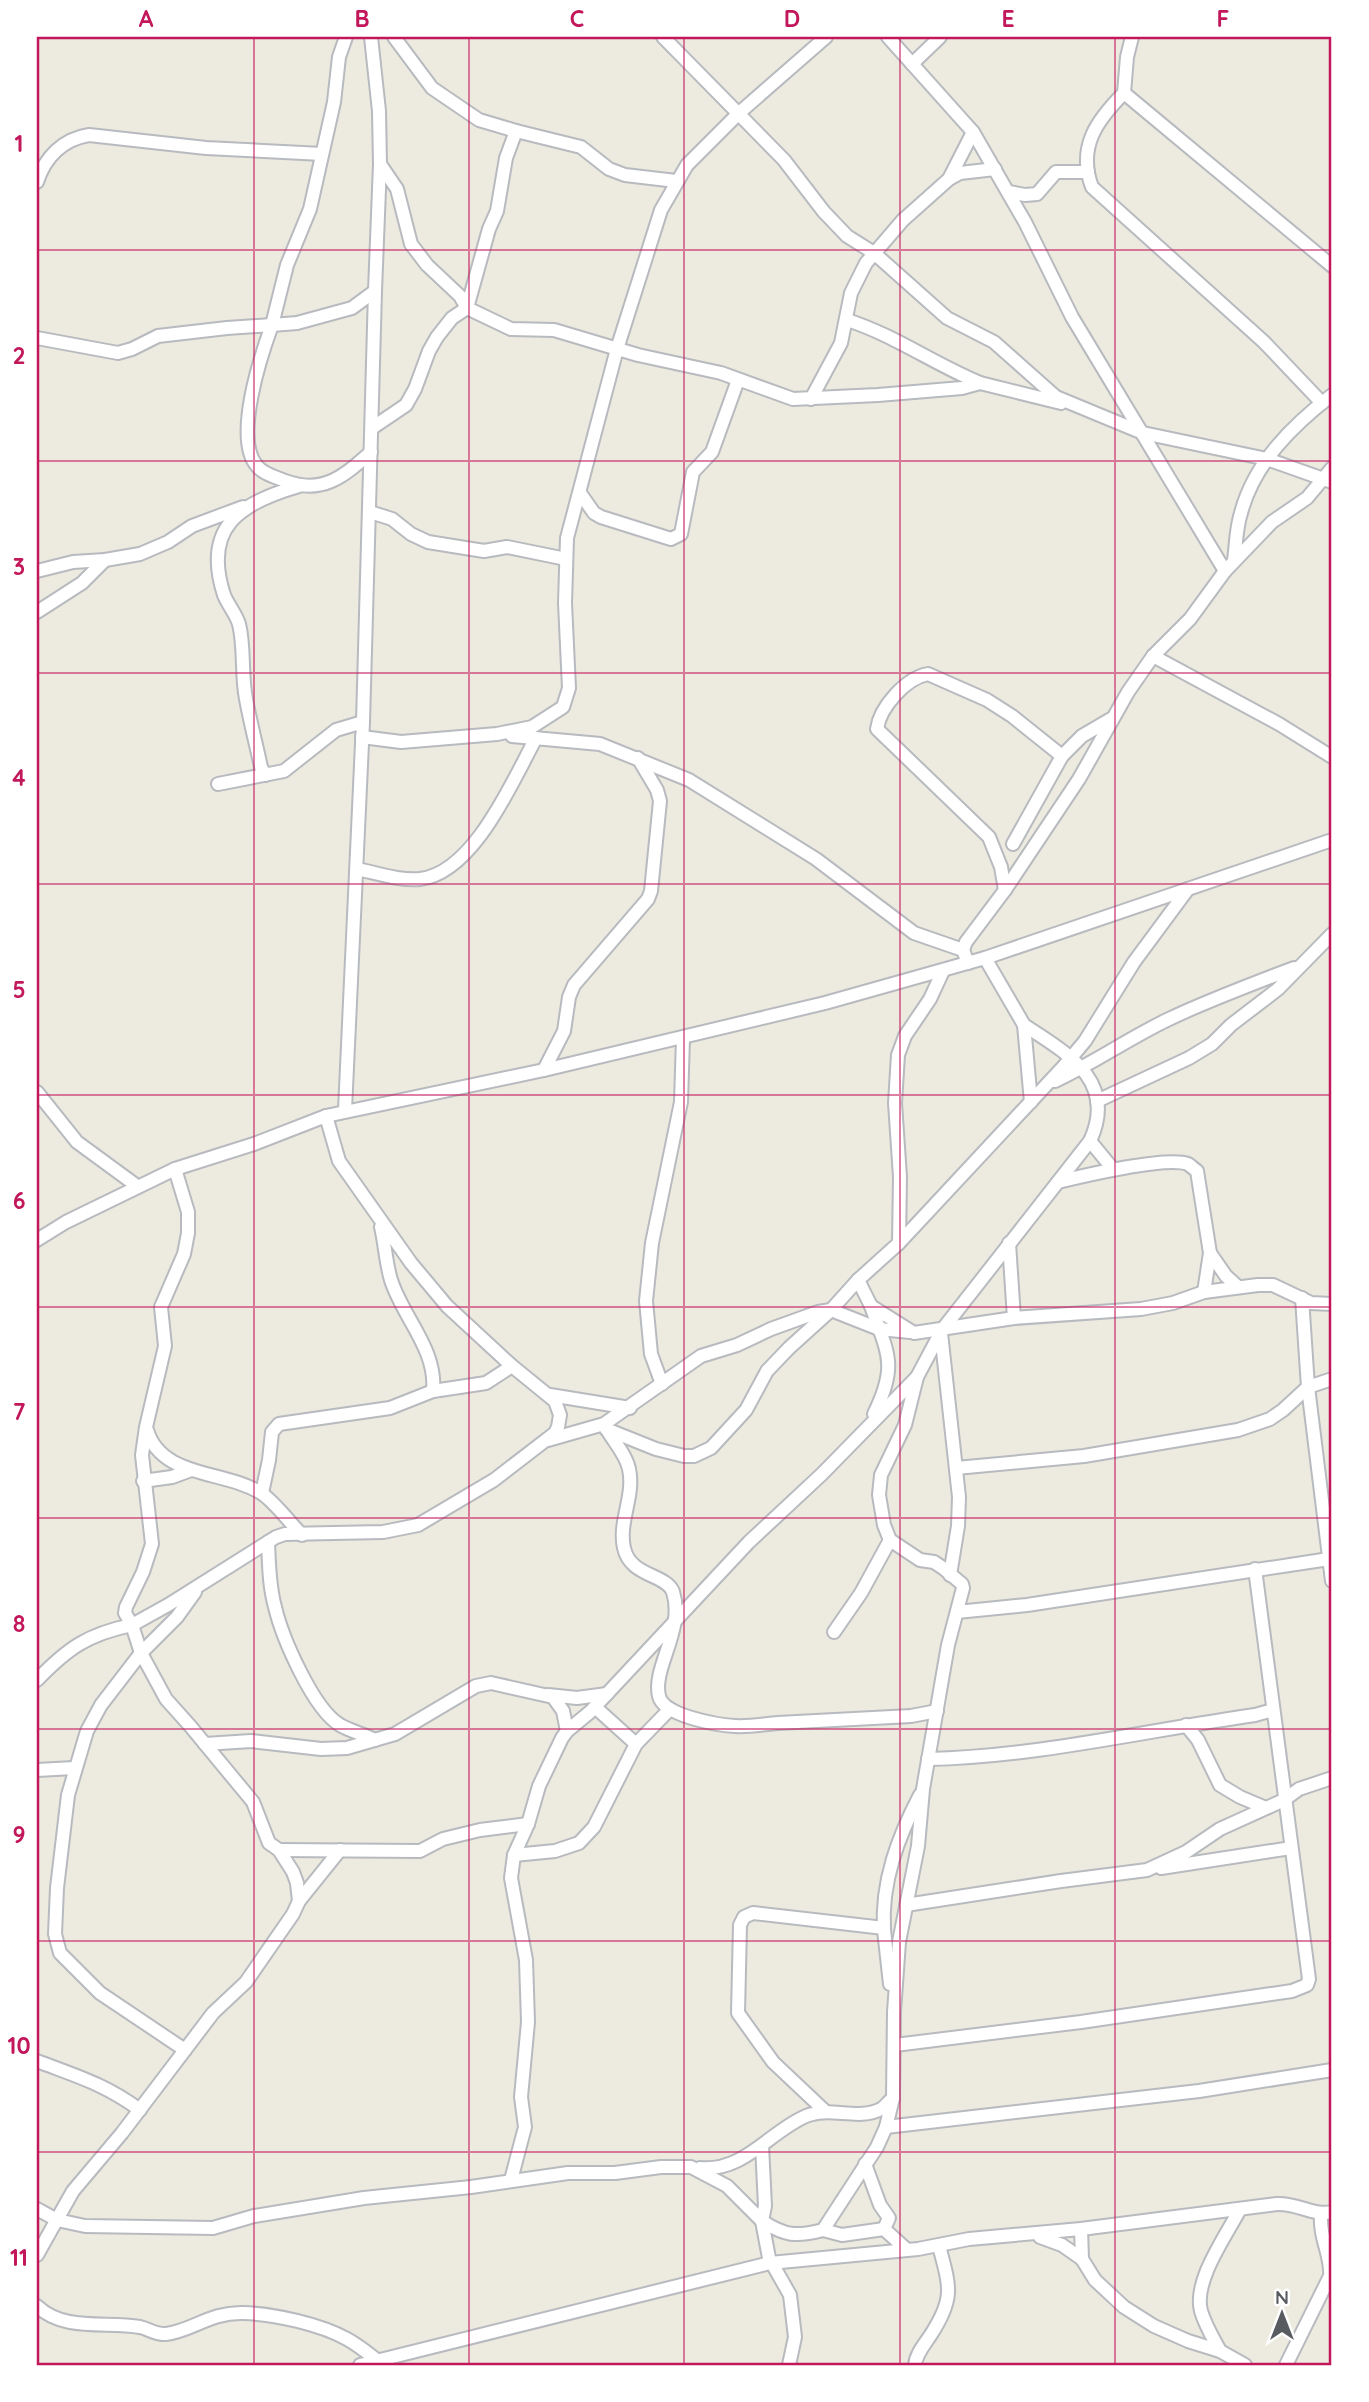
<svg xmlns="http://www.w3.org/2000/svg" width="1369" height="2402" font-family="Quicksand,sans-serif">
	<rect width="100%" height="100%" fill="#edeadf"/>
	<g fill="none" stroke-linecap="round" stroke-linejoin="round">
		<!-- minor casing -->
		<g stroke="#b7babf" stroke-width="16">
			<g id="minor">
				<polyline points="346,37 339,57 334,102 310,209 287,265 272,325 297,323 352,308 375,291"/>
				<polyline points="394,37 432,88 479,120 516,131"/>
				<polyline points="663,37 784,160 824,212 847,236 874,253 947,318 994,342 1056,397 1143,433 1267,459 1332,482"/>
				<polyline points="888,37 973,132 1025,222 1072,317 1225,571"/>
				<path d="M1132,37l-5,20 -3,36c-27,27 -47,54 -32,94l172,155 58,61"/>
				<polyline points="912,64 940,37"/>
				<polyline points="1124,93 1332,266"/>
				<polyline points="380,164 397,189 411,244 427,265 460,296 467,308 511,329 554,330 638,355 721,373 793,399 878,395 962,388 980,383 1061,403"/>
				<polyline points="949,179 960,173 995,169"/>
				<path d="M37,182c8,-25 26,-43 52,-47l117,13 116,6"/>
				<polyline points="1009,192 1025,195 1037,194 1056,172 1088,172"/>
				<path d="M847,320c47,15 87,44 133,63"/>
				<path d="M37,338l81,15 14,-4 26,-13 69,-8 45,-3c-11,30 -39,114 -15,141 6,8 19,11 28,15 38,14 59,-5 86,-29"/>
				<polyline points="811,399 841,343 851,293 866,263 903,220 949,179 973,132"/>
				<polyline points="372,428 406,405 415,389 429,351 437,337 452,318 467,308 489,229 497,211 506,158 516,131 581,147 609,169 625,175 676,181"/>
				<polyline points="580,493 594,513 601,517 671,539 681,534 693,472 712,452 738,380"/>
				<polyline points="370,512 392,519 411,534 428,542 484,551 507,547 566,559"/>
				<path d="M1234,561c2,-16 2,-33 7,-48 13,-50 52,-88 91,-118"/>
				<polyline points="37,571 73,562 105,560 140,554 168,542 192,526 243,507"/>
				<polyline points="37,612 82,583 105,560"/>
				<polyline points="1153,656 1279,724 1332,757"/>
				<polyline points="512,736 600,744 689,780 816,859 914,933 963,950"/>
				<polyline points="362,737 401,742 497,734 532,727 563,707 569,688 565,603 567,538 617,349 661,210 687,165 739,113 826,37"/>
				<path d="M265,775l-4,-8c-5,-23 -11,-46 -15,-68 -5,-25 -1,-51 -7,-75 -3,-10 -11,-19 -15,-29 -22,-68 16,-92 75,-109"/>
				<polyline points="218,784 284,771 336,730 363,722"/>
				<polyline points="1013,844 1062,756 1082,736 1111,719"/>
				<path d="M357,869c20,4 43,12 63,10 54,-6 93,-99 116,-141"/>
				<path d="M1005,890l-4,-23 -12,-30 -112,-108c3,-22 29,-51 51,-55l59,26 25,16 50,40"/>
				<polyline points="985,958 1024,1025 1031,1102"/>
				<polyline points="968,963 963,950 966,942 1005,890 1079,779 1128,692 1153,656 1190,619 1225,571 1272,522 1307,498 1332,468"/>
				<polyline points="544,1070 564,1031 569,997 574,985 648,899 651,891 660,801 657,790 638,758"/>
				<path d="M1055,1081c39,-18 74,-43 114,-62 40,-19 83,-35 125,-51"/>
				<polyline points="37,1092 77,1142 137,1186"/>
				<polyline points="1097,1101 1189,1058 1212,1044 1231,1025 1278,989 1332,934"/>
				<polyline points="345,1110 363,722 375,291 380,164 379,111 371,37"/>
				<polyline points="1090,1141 1113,1169"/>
				<path d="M1058,1182c24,-6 109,-26 130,-18 3,2 6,5 9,7l13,82 -6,39"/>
				<path d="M381,1227c4,17 5,37 10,53 12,38 46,69 42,111"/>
				<polyline points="37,1240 66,1222 175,1169 254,1144 326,1116 544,1070 825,1003 985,958 1332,840"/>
				<polyline points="899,1243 900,1177 895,1103 898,1055 905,1036 930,999 943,971"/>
				<polyline points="1009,1243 1014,1318"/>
				<polyline points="1210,1253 1226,1276 1238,1287"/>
				<polyline points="858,1280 871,1306 914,1333 1014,1318 1141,1309 1173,1303 1204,1292 1258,1285 1273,1285 1311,1303 1332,1304"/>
				<polyline points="1302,1298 1308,1387 1332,1581"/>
				<path d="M871,1306c17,48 27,59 3,108"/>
				<polyline points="941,1333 959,1497 958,1526 950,1575"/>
				<polyline points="662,1384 651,1354 646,1301 652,1243 681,1102 683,1038"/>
				<polyline points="550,1395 630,1408"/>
				<path d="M606,1428c7,13 20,26 23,41 6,27 -11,53 -5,79 6,29 43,26 49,44 12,38 -21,76 -14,104 4,20 59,29 76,30 14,1 29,-2 43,-3 44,-2 88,-5 133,-7l26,-5"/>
				<polyline points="606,1429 656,1449 684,1456 694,1456 711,1448 746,1410 767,1371 789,1348 831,1310 858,1280 899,1243 1064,1066 1085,1041 1134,962 1188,889"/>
				<path d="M147,1430c14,48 77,40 114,63 13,8 29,30 41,42"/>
				<polyline points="548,1440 604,1424 701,1356 737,1345 771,1329 818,1312 831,1310 879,1329 910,1332"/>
				<polyline points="956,1468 1084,1456 1238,1430 1270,1419 1283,1410 1308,1387 1332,1379"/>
				<polyline points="143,1481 172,1477 191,1470"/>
				<polyline points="262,1493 269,1460 272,1432 279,1424 390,1408 433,1391 486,1383 512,1366"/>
				<path d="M268,1542c1,21 1,44 7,65 7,30 38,102 65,118 10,6 24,9 35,15"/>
				<polyline points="957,1612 1027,1605 1329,1559"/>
				<polyline points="834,1632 861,1593 890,1540"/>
				<path d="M37,1680c31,-32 51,-46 95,-55l-7,-12 1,-6 17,-35 9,-28 -10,-89 4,-28 19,-81 -4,-39 23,-53 4,-21v-21l-13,-43"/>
				<polyline points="548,1695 577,1698 607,1694"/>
				<polyline points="595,1707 636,1744"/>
				<polyline points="1186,1725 1198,1740 1220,1785 1240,1797 1266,1808"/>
				<polyline points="205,1744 251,1741 321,1749 347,1748 395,1734 476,1686 491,1683 553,1697 563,1711 567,1731"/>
				<path d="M928,1759c107,-2 221,-29 327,-44l18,-5"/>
				<polyline points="37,1770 74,1768"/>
				<polyline points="279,1850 420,1851 443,1839 480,1830 528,1824"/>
				<polyline points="514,1855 555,1851 579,1843 594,1827 636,1744 670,1709"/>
				<polyline points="1161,1868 1291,1848"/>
				<polyline points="299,1901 340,1850"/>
				<polyline points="906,1905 1061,1881 1147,1870 1186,1852 1220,1829 1284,1800 1299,1789 1332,1778"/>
				<path d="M890,1984c-2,-18 -4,-36 -6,-54 -3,-48 14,-93 36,-135"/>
				<polyline points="895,2045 1081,2022 1292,1991 1307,1985 1309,1979 1255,1569"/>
				<polyline points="185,2050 100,1993 60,1953 55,1934 57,1888 68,1795 87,1731 101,1705 141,1653 177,1617 195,1592"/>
				<path d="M37,2061c39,15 68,23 103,49"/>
				<polyline points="826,2112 773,2062 738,2013 740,1925 744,1917 753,1913 884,1928"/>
				<polyline points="886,2127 1199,2091 1332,2070"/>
				<polyline points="762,2146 765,2206 762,2221"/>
				<polyline points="865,2164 880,2205 889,2218 884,2229"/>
				<path d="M700,2168c44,4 69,-36 106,-52 23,-10 53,5 75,-7 4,-2 8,-8 12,-11"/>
				<polyline points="511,2180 525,2127 521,2097 528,2022 526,1960 511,1878 514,1855 528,1824 539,1786 562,1738 567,1731 590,1712 749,1542 822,1474 917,1377"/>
				<polyline points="37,2209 57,2220 85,2226 213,2228 254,2216 364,2198 471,2187 568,2173 615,2173 661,2167 691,2167 727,2186 762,2221"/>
				<polyline points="1081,2229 1082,2259 1095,2280 1124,2307 1154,2326 1188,2341 1220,2351 1245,2365"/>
				<polyline points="823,2230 842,2235 884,2229 906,2249"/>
				<polyline points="1040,2237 1062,2245 1082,2259"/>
				<polyline points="37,2255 73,2191 122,2133 213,2013 246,1982 293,1914 299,1901 297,1883 293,1872 279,1850 269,1843 253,1802 191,1727 166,1699 141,1653 132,1625 168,1605 276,1537 285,1534 383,1532 418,1525 494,1480 555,1433 558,1427 560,1415 555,1401 512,1366 447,1306 411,1263 339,1161 326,1116"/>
				<path d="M37,2306c27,26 69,15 103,21 9,2 16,8 26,7 26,-3 44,-22 77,-21 31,1 77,11 104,26 11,6 21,14 31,22"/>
				<path d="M1220,2351c-7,-13 -15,-26 -19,-40 -8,-30 25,-75 39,-102"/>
				<path d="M360,2365l410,-102 148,-14 51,-10 112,-10 196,-25c21,-1 35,12 55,8"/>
				<path d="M789,2365l6,-28 -5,-42 -21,-37 -7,-37c23,15 34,16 61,9l54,-83 9,-20 7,-29 1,-86 5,-70 19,-96 5,-57 25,-144 15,-57 -1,-4 -19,-16 -9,-6 -14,-2 -30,-20 -6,-15 -5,-30 2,-20 24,-50 12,-48 25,-47 148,-189c28,-60 -23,-88 -66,-116"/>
				<path d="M915,2365c1,-11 9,-20 15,-29 25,-38 20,-49 9,-90"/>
				<path d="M1286,2365l44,-89c2,-19 -11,-38 -9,-62"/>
			</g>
		</g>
		<!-- minor -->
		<use href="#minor" stroke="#fff" stroke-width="12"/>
	</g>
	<!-- grid -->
	<path fill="none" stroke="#c2185b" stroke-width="2" stroke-opacity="0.55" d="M254,37v2328M469,37v2328M684,37v2328M900,37v2328M1115,37v2328M37,250h1295M37,461h1295M37,673h1295M37,884h1295M37,1095h1295M37,1307h1295M37,1518h1295M37,1729h1295M37,1941h1295M37,2152h1295"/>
	<!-- border -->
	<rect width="1369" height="2402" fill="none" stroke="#ffffff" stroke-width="77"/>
	<!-- north arrow -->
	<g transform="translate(1282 2314)" stroke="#ffffff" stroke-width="5" paint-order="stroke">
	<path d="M0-5L12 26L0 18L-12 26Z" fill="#585c61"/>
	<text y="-10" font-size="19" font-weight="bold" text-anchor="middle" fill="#585c61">N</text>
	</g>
	<rect x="38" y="38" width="1292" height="2326" fill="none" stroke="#c2185b" stroke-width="2.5"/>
	<g font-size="23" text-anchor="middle" font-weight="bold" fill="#c2185b">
		<text x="146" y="27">A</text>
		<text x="362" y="27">B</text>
		<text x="577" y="27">C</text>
		<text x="792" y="27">D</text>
		<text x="1008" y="27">E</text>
		<text x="1223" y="27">F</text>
		<text x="19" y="152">1</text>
		<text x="19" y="364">2</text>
		<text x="19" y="575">3</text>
		<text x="19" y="786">4</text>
		<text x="19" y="998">5</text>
		<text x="19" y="1209">6</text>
		<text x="19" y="1420">7</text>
		<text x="19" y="1632">8</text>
		<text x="19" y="1843">9</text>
		<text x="19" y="2054">10</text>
		<text x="19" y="2266">11</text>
	</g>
</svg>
